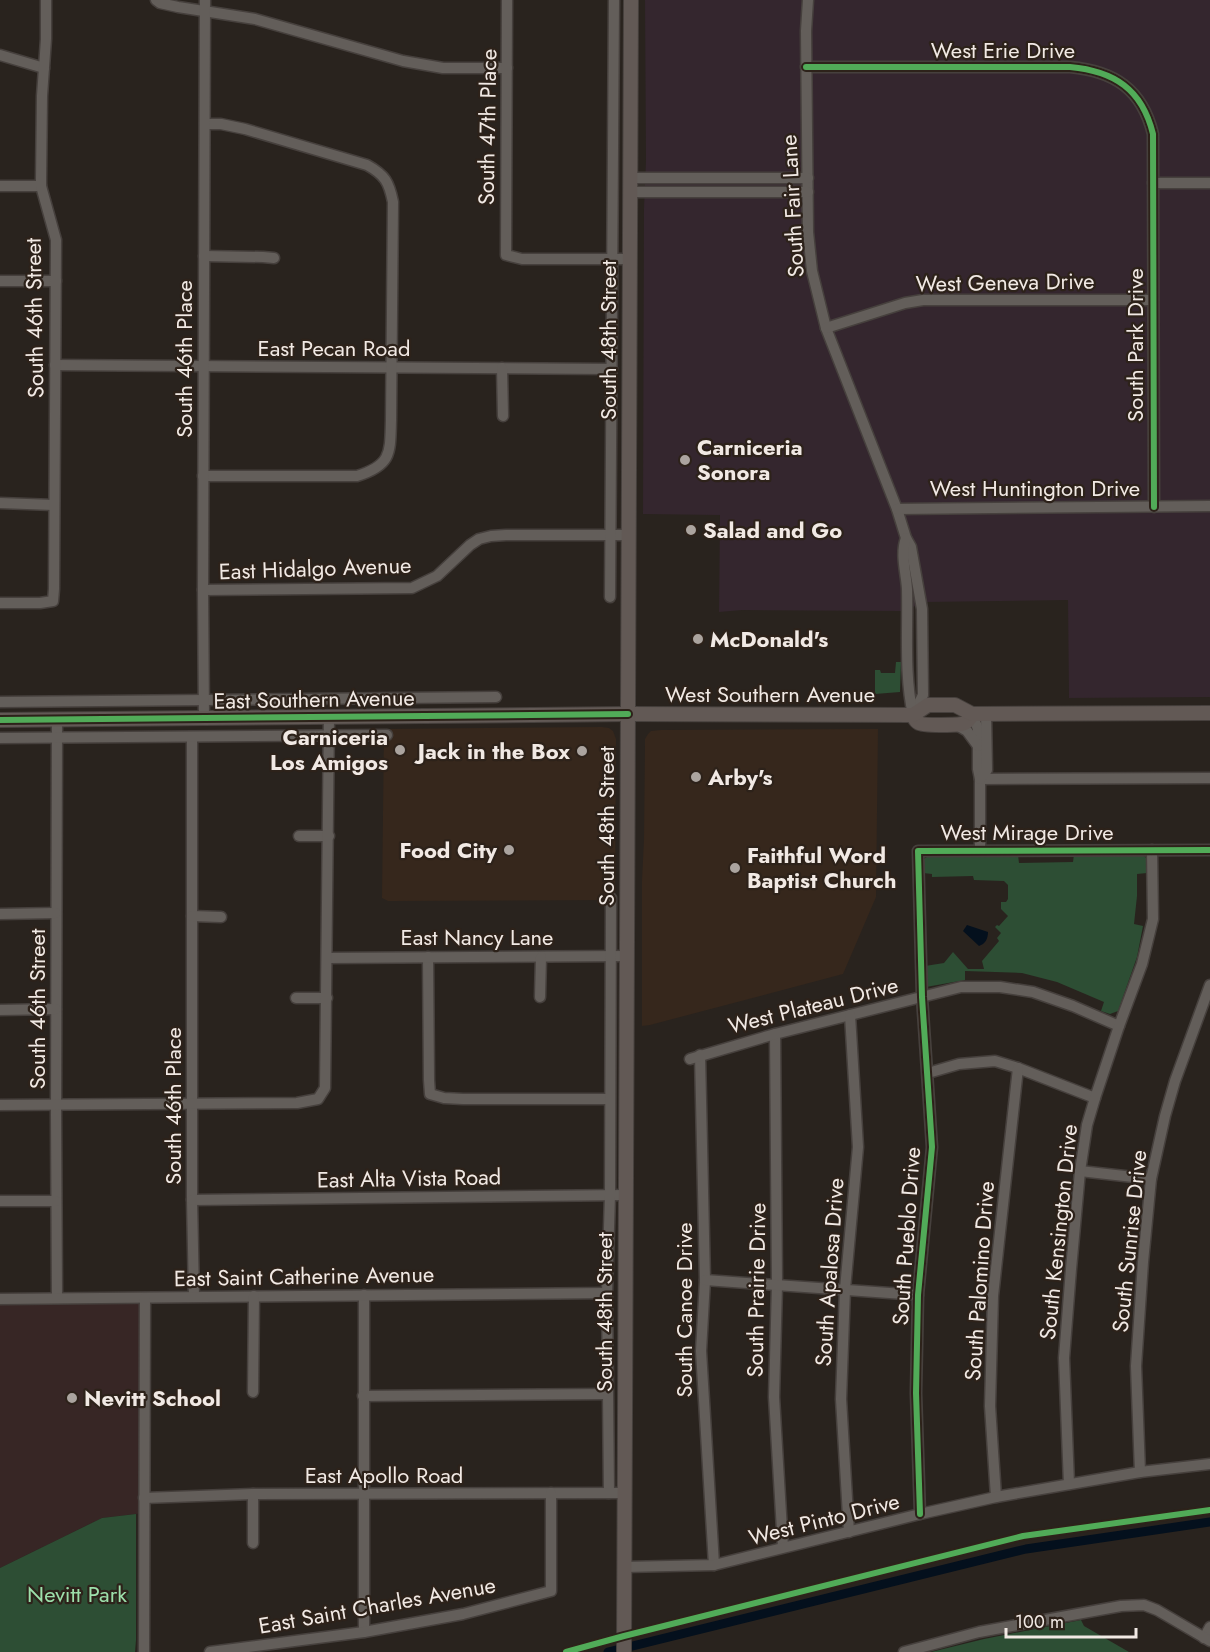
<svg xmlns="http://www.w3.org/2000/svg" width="1210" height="1652" font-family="Jost,sans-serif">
	<rect width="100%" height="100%" fill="#29231e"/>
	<!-- built -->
	<g fill="#36271c">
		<polygon points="602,727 609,728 613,731 616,739 615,900 388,901 382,898 384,729"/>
		<polygon points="878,729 876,897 843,974 650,1025 642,1026 642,881 644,840 645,746 645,739 648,734 651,731 661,730"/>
	</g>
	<!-- industrial -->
	<polygon fill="#34262e" points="645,0 1210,0 1210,697 1069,698 1068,600 926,602 902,611 742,610 719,612 720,515 643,514 644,208 646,161"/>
	<!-- education -->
	<polygon fill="#372625" points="145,1298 144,1513 102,1518 0,1568 0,1299"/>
	<!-- green -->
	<g fill="#2d4e34">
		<polygon points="896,662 901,662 900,692 875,694 875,670 880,670 881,673 895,673"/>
		<polygon points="1074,854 1142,854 1146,858 1147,873 1137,874 1137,896 1134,924 1143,926 1137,957 1118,1011 1110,1014 1101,1011 1104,1002 1057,982 1022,973 965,971 965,980 926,987 925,966 944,963 953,952 968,969 984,969 982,961 999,941 997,938 1001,933 995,927 997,925 999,926 1008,916 1001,909 1001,902 1006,902 1008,899 1008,885 1004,881 974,880 973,876 932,877 932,874 923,873 923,861 925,858 929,856 1018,855 1019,863 1073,862"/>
		<polygon points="136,1514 136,1640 135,1652 0,1652 0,1568 102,1518"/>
		<polygon points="1081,1620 1084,1626 1129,1652 931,1652 984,1639"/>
	</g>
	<!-- water -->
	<path fill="#04101d" d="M967,925l21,7c0,7 -3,12 -9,14l-16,-15z"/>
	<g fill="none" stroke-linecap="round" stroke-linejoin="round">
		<!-- canal -->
		<polyline stroke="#04101d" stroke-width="9" points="608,1652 1026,1549 1210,1522"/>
		<!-- minor casing -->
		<g stroke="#46403d" stroke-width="13">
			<g id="minor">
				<polyline points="156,0 160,3 178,7 255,19 403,61 443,68 507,68"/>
				<polyline points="507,0 506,255 522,259 630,259"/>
				<polyline points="808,0 806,31 808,232 812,271 826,328 897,509 906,538 911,547 922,609 923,695 914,713"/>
				<polyline points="0,55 44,68"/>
				<path d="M806,67h264c44,4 72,22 83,67l1,373"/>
				<polyline points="630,178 808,178"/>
				<polyline points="1153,183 1210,183"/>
				<polyline points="0,186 41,186"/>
				<polyline points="630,192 808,192"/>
				<polyline points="204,256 263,257 274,258"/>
				<polyline points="0,281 56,281"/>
				<polyline points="826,328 905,303 923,300 1153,300"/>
				<polyline points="55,365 612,369"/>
				<polyline points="502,368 503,416"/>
				<path d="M203,476h154c35,-11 33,-23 34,-56l2,-218c-4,-20 -8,-27 -26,-37l-122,-36 -24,-5h-16"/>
				<polyline points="0,503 54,505"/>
				<polyline points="897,509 1210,506"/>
				<path d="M906,538c-6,16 0,34 1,51 1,42 -3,85 6,126"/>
				<polyline points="203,590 412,588 437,576 470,545 479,539 491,536 506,535 627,535"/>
				<polyline points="610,597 614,0"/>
				<polyline points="0,603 40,603 53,601 54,589 56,240 41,186 41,180 42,96 46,39 46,0"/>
				<polyline points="0,702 496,697"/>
				<polyline points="972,714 978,729 978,769 980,779 980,850"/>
				<polyline points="204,718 203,590 205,0"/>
				<polyline points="57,720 56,1115 57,1298"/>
				<polyline points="955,724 967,731 978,746"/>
				<polyline points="192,737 192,1200 194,1296"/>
				<polyline points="0,738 387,735"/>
				<polyline points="980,779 1210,778"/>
				<polyline points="980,779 987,770 986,714"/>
				<polyline points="299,836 329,836"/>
				<polyline points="0,914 56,913"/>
				<polyline points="192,916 221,917"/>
				<polyline points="428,957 429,1080 430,1094 444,1098 463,1099 609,1099"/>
				<polyline points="327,958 627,956"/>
				<polyline points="540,997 541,957"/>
				<polyline points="296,998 327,998"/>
				<polyline points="0,1010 56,1009"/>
				<polyline points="775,1034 777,1285 774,1397 783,1547"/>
				<polyline points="700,1055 705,1280 701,1351 714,1565"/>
				<polyline points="690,1059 775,1034 961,987 1000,987 1033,992 1073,1006 1119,1026"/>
				<polyline points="928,1073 959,1064 995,1061 1018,1068 1095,1098"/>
				<polyline points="0,1105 297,1103 318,1099 325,1088 329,717"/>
				<polyline points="1080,1171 1151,1179"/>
				<polyline points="192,1200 625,1195"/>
				<polyline points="0,1201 56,1201"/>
				<polyline points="705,1280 918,1295"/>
				<polyline points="364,1295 364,1632"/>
				<polyline points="0,1299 607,1293"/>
				<polyline points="253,1392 254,1296"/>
				<polyline points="363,1396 607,1394"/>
				<polyline points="1140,1472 1136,1366 1143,1262 1151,1179 1165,1116 1175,1081 1210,985"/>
				<polyline points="1069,1484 1064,1358 1071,1269 1080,1171 1087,1125 1095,1098 1119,1026 1142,964 1153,919 1152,850"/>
				<polyline points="609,1493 607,1293 610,1195 611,898"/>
				<polyline points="253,1494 253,1543"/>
				<polyline points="996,1497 990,1406 993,1296 1018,1068"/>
				<polyline points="144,1498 253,1494 625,1493"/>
				<polyline points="920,1514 916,1393 918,1295 932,1147 922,997 918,851 1210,850"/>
				<polyline points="849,1532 841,1399 845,1289 858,1147 850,1015"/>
				<polyline points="624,1567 714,1565 920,1514 996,1497 1140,1472 1210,1464"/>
				<polyline points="1204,1638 1210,1627"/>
				<polyline points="144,1652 145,1298"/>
				<polyline points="210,1652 364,1632 463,1614 551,1591 551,1493"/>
				<polyline points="904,1652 979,1632 1121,1606 1144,1605 1157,1610 1210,1641"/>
			</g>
		</g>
		<!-- major casing -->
		<g stroke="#46403d" stroke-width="16">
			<g id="major">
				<path d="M913,715c2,4 2,6 6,8 5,3 36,2 43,1 5,-1 8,-5 10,-10"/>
				<polyline points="0,720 628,714 913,715 928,705 955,705 972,714 1210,713"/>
				<polyline points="624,1652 631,0"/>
			</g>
		</g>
		<!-- minor -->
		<use href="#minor" stroke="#635e5a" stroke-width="10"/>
		<!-- major -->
		<use href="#major" stroke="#625955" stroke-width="14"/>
		<!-- cycleway casing -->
		<g stroke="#2d221a" stroke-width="10">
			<g id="cycleway">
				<path d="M806,67h264c44,4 72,22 83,67l1,373"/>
				<polyline points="0,720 628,714"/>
				<polyline points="920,1514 916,1393 918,1295 932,1147 922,997 918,851 1210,850"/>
				<polyline points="566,1652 624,1636 1023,1536 1210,1510"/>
			</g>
		</g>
		<!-- cycleway -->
		<use href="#cycleway" stroke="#51ab58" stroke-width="6"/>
	</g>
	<!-- markers -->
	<g fill="#aba49f" stroke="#2d221a" stroke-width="2">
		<circle cx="685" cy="460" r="6"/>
		<circle cx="691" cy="530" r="6"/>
		<circle cx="698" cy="639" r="6"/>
		<circle cx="400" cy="750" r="6"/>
		<circle cx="582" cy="751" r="6"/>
		<circle cx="696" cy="777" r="6"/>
		<circle cx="509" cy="850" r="6"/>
		<circle cx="735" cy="868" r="6"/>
		<circle cx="72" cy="1398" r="6"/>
	</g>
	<g text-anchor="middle" stroke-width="4.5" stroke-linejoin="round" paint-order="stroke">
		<!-- street labels -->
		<g font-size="22" fill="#f1e9e4" stroke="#2d221a">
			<text x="1003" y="58">West Erie Drive</text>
			<text transform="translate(487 127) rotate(-89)" y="8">South 47th Place</text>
			<text transform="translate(792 206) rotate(-93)" y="8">South Fair Lane</text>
			<text transform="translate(1005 282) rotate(-1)" y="8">West Geneva Drive</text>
			<text transform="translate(34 318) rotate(-91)" y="8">South 46th Street</text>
			<text transform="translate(608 340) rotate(-90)" y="8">South 48th Street</text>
			<text transform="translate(1135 345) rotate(-90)" y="8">South Park Drive</text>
			<text x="334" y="356">East Pecan Road</text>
			<text transform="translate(184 359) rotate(-90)" y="8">South 46th Place</text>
			<text x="1035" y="496">West Huntington Drive</text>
			<text transform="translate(315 568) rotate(-2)" y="8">East Hidalgo Avenue</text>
			<text x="770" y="702">West Southern Avenue</text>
			<text transform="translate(314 699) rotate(-1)" y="8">East Southern Avenue</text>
			<text transform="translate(606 826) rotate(-90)" y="8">South 48th Street</text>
			<text x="1027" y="840">West Mirage Drive</text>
			<text x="477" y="945">East Nancy Lane</text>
			<text transform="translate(813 1005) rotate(-14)" y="8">West Plateau Drive</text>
			<text transform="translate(37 1009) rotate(-90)" y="8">South 46th Street</text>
			<text transform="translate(173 1106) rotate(-90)" y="8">South 46th Place</text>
			<text transform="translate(409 1178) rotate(-1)" y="8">East Alta Vista Road</text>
			<text transform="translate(1058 1232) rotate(-84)" y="8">South Kensington Drive</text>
			<text transform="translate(906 1236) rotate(-86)" y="8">South Pueblo Drive</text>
			<text transform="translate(1129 1241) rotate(-84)" y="8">South Sunrise Drive</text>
			<text transform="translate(829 1272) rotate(-86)" y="8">South Apalosa Drive</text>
			<text transform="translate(304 1276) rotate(-1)" y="8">East Saint Catherine Avenue</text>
			<text transform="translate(979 1281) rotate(-86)" y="8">South Palomino Drive</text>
			<text transform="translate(756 1290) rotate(-89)" y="8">South Prairie Drive</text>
			<text transform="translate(684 1310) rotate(-90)" y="8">South Canoe Drive</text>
			<text transform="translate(604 1312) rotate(-90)" y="8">South 48th Street</text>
			<text x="384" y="1483">East Apollo Road</text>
			<text transform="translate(824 1519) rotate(-14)" y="8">West Pinto Drive</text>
			<text transform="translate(377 1605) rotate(-10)" y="8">East Saint Charles Avenue</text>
		</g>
		<!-- poi labels -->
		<g font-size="22" font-weight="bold" fill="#f1e9e4" stroke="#2d221a" text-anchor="start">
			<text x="697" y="455">Carniceria<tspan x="697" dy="25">Sonora</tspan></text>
			<text x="703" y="538">Salad and Go</text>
			<text x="710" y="647">McDonald's</text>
			<text x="388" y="745" text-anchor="end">Carniceria<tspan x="388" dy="25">Los Amigos</tspan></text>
			<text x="570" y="759" text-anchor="end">Jack in the Box</text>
			<text x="708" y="785">Arby's</text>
			<text x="497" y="858" text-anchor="end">Food City</text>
			<text x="747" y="863">Faithful Word<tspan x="747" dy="25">Baptist Church</tspan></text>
			<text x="84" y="1406">Nevitt School</text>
		</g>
		<!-- park labels -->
		<g font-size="22" fill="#9de0ab" stroke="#2d221a">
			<text x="77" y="1602">Nevitt Park</text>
		</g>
	</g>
	<!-- scale -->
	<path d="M1006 1628v9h130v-9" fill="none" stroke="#f1e9e4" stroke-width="3"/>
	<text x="1015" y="1628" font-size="18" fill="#f1e9e4" stroke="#2d221a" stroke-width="4.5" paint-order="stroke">100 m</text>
</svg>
